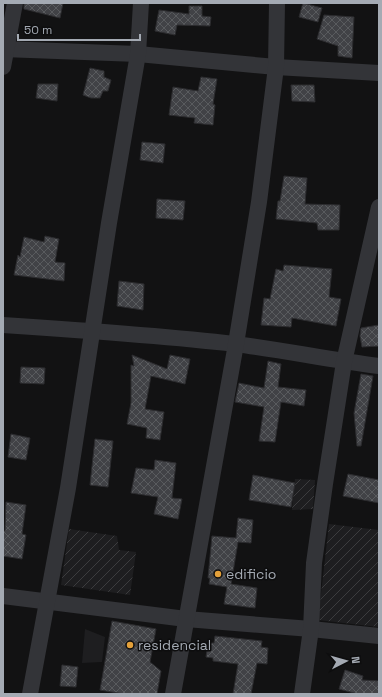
<svg xmlns="http://www.w3.org/2000/svg" width="382" height="697" font-family="'Space Grotesk',sans-serif">
	<defs>
		<pattern id="industrial-furrows" width="10" height="10" patternUnits="userSpaceOnUse"><rect width="10" height="10" fill="#1e1e20"/><path d="M-1 1l2-2M0 10L10 0M9 11l2-2" fill="none" stroke="#3c3c3e"/></pattern>
		<pattern id="building-cross-hatch" width="8" height="8" patternUnits="userSpaceOnUse"><rect width="8" height="8" fill="#414246"/><path d="M0 0l8 8M0 8l8-8" fill="none" stroke="#595b5e"/></pattern>
	</defs>
	<rect width="100%" height="100%" fill="#121213"/>
	<!-- built -->
	<polygon fill="#1e1e20" points="85,629 105,637 102,662 82,663"/>
	<!-- industrial -->
	<g fill="url(#industrial-furrows)">
		<polygon points="295,479 315,480 313,509 292,510"/>
		<polygon points="329,524 379,530 379,627 318,620"/>
		<polygon points="69,529 117,536 119,550 136,552 130,595 61,585"/>
	</g>
	<!-- building -->
	<g fill="url(#building-cross-hatch)" stroke="#2c2c2f">
		<polygon points="24,3 63,3 60,18 24,9"/>
		<polygon points="303,3 322,8 318,22 299,17"/>
		<polygon points="189,6 202,6 202,16 211,17 210,26 177,25 175,35 155,31 159,10 189,14"/>
		<polygon points="324,15 354,17 352,58 338,56 338,46 317,39"/>
		<polygon points="90,68 104,71 104,77 111,80 108,91 103,91 100,98 91,98 83,95"/>
		<polygon points="201,77 217,79 213,104 215,105 213,125 194,123 195,118 169,115 173,87 198,91"/>
		<polygon points="38,84 58,84 57,101 36,98"/>
		<polygon points="291,85 314,85 315,102 292,101"/>
		<polygon points="142,142 165,144 163,163 140,160"/>
		<polygon points="284,176 307,178 305,204 340,205 339,230 318,230 317,223 276,219 278,201 280,201"/>
		<polygon points="157,199 185,201 183,220 156,218"/>
		<polygon points="45,236 59,239 55,262 65,263 64,281 14,275 18,255 20,257 24,237 44,242"/>
		<polygon points="284,265 332,269 329,297 341,299 336,326 292,318 291,327 261,325 264,298 270,299 276,269 283,271"/>
		<polygon points="119,281 144,284 143,310 117,306"/>
		<polygon points="379,325 379,346 362,347 360,336 361,328"/>
		<polygon points="132,355 167,369 170,355 190,359 185,384 151,376 145,409 164,412 160,440 146,438 147,428 127,424 131,403 131,365 134,366"/>
		<polygon points="268,361 281,364 278,387 306,390 304,406 281,402 275,442 259,441 264,407 235,402 239,383 264,388"/>
		<polygon points="21,367 45,368 44,384 20,383"/>
		<polygon points="361,374 373,376 361,446 357,446 354,413"/>
		<polygon points="11,434 30,438 26,460 8,457"/>
		<polygon points="95,439 113,441 108,487 90,485"/>
		<polygon points="155,460 176,463 172,498 182,499 178,519 154,514 158,497 131,493 136,468 154,470"/>
		<polygon points="348,474 379,480 379,503 343,496"/>
		<polygon points="253,475 295,483 291,507 249,500"/>
		<polygon points="6,502 26,505 22,534 26,535 22,559 3,556 3,531 5,531"/>
		<polygon points="238,518 253,520 251,543 238,542 231,584 257,588 255,608 224,604 227,587 209,584 210,578 208,578 212,536 236,538"/>
		<polygon points="112,621 156,629 150,662 161,671 157,694 124,694 100,690"/>
		<polygon points="215,636 262,641 261,647 268,648 267,664 257,663 251,694 233,694 238,664 213,661 213,658 206,657 208,643 214,643"/>
		<polygon points="62,665 78,667 76,687 60,686"/>
		<polygon points="345,670 363,676 362,680 379,681 379,694 358,694 339,689"/>
	</g>
	<g fill="none" stroke-linecap="round" stroke-linejoin="round">
		<!-- minor -->
		<g stroke="#333438" stroke-width="16">
			<polyline points="3,49 138,54 276,67 379,73"/>
			<polyline points="3,67 15,3"/>
			<path d="M3,325c77,5 155,10 232,19 48,6 96,16 144,22"/>
			<polyline points="3,596 186,619 311,629 379,636"/>
			<polyline points="30,694 68,488 109,223 138,54 141,3"/>
			<polyline points="173,694 236,344 259,202 276,67 277,3"/>
			<polyline points="302,694 311,629 314,563 325,484 344,362 379,207"/>
		</g>
	</g>
	<!-- markers -->
	<g fill="#e3a03a" stroke="#0d0d0e" stroke-width="1.5">
		<circle cx="218" cy="574" r="4"/>
		<circle cx="130" cy="645" r="4"/>
	</g>
	<g text-anchor="middle" stroke-width="3" stroke-linejoin="round" paint-order="stroke">
		<!-- poi labels -->
		<g font-size="14" fill="#a4aab3" stroke="#0d0d0e" text-anchor="start">
			<text x="226" y="579">edificio</text>
			<text x="138" y="650">residencial</text>
		</g>
	</g>
	<!-- border -->
	<rect width="382" height="697" fill="none" stroke="#a4aab3" stroke-width="8"/>
	<!-- north arrow -->
	<g transform="translate(346 661) rotate(84)" stroke="#0d0d0e" stroke-width="3" paint-order="stroke">
	<path d="M0-3L7 15L0 10L-7 15Z" fill="#a4aab3"/>
	<text y="-6" font-size="11" font-weight="bold" text-anchor="middle" fill="#a4aab3">N</text>
	</g>
	<!-- scale -->
	<path d="M18 34v6h122v-6" fill="none" stroke="#a4aab3" stroke-width="2"/>
	<text x="24" y="34" font-size="12" fill="#a4aab3" stroke="#0d0d0e" stroke-width="3" paint-order="stroke">50 m</text>
</svg>
